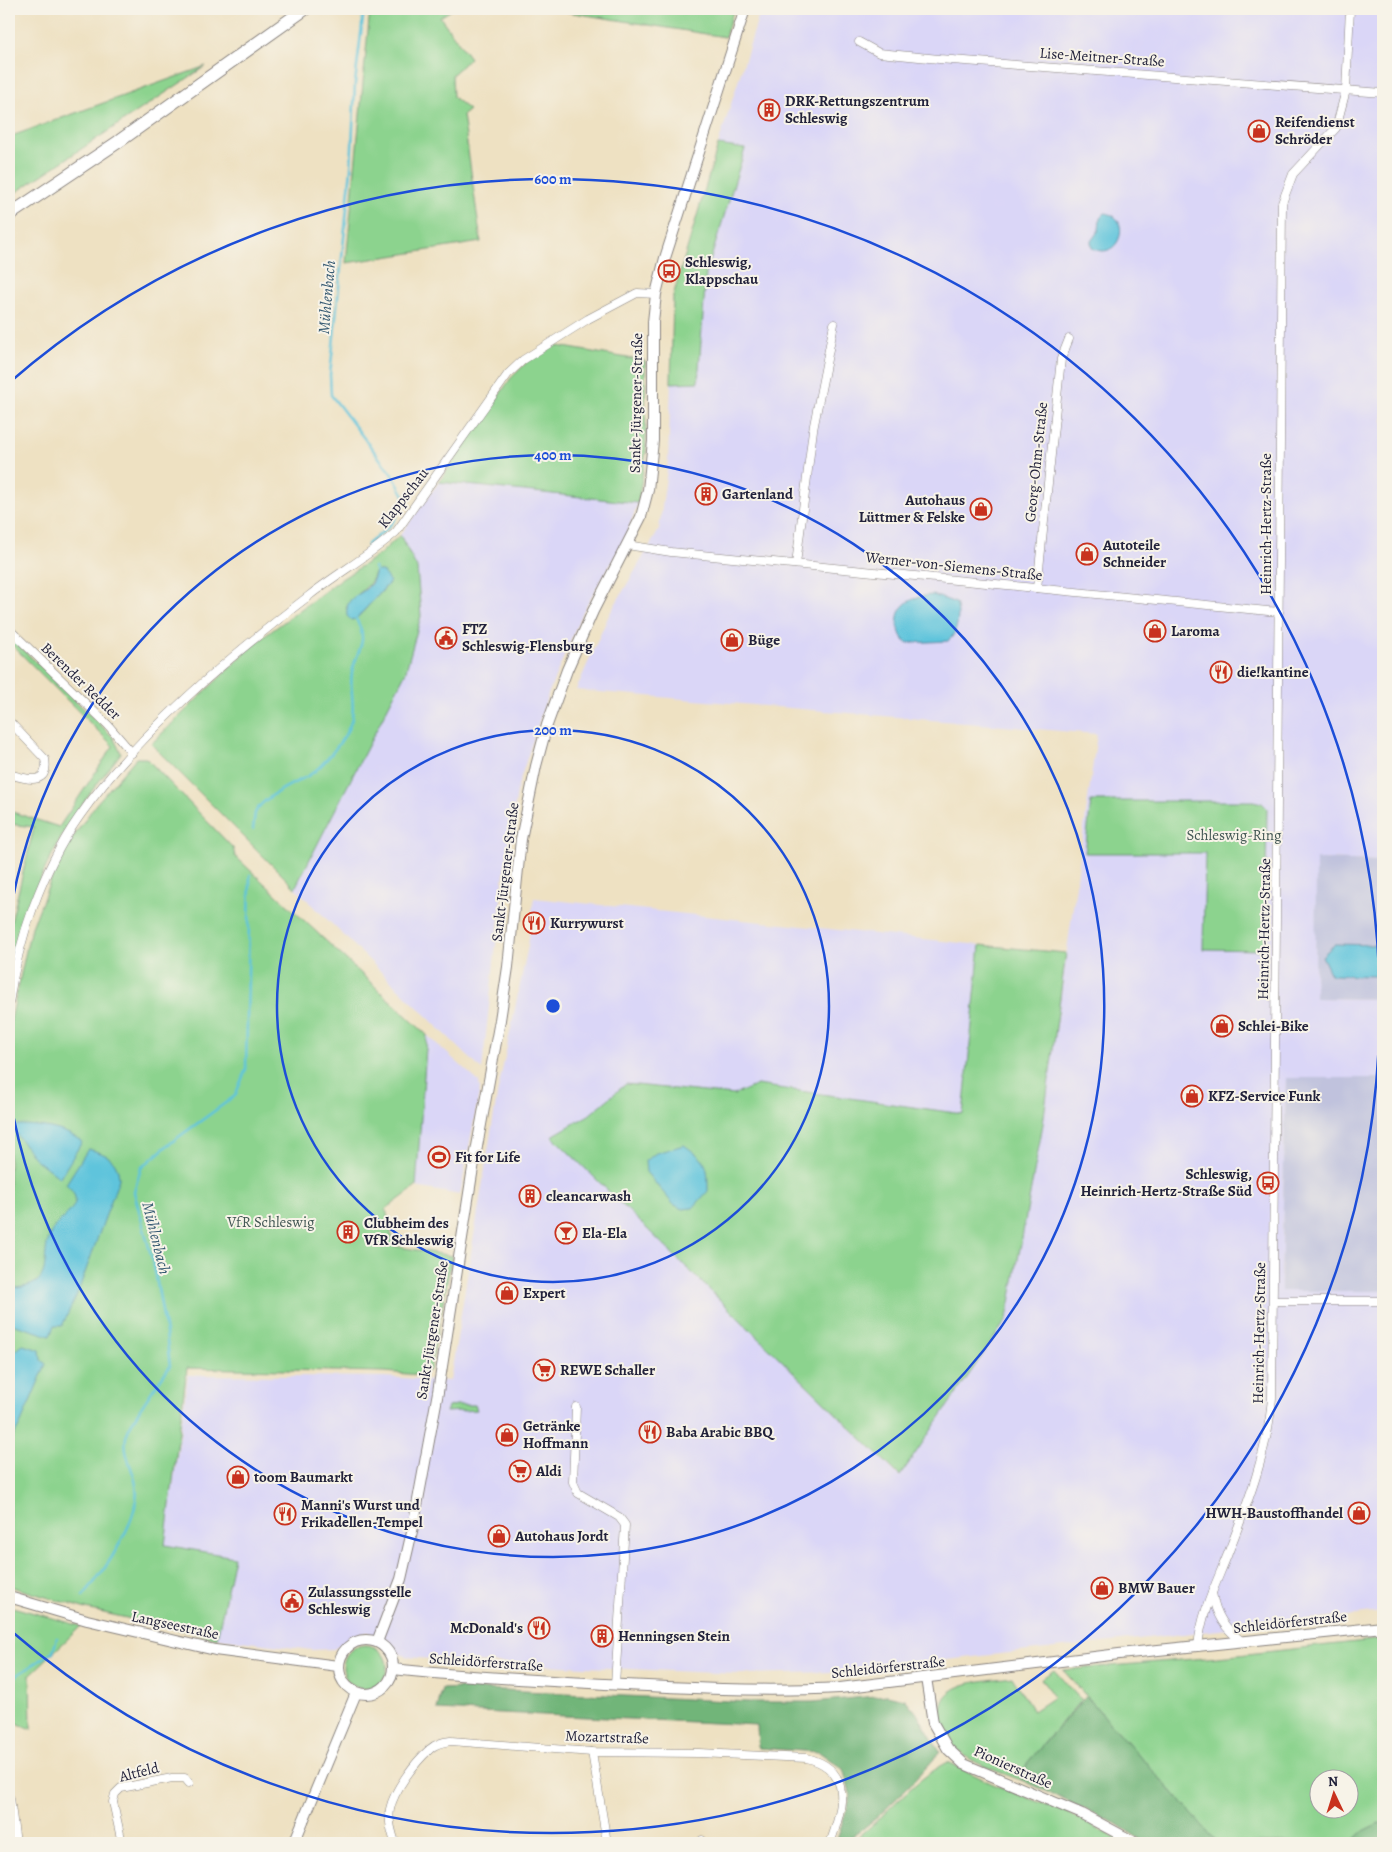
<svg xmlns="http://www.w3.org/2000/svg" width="1392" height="1852" font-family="Alegreya,serif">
	<rect width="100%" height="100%" fill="#f7f3e8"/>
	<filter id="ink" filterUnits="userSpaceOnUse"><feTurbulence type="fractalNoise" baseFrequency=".02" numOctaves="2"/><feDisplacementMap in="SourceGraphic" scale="10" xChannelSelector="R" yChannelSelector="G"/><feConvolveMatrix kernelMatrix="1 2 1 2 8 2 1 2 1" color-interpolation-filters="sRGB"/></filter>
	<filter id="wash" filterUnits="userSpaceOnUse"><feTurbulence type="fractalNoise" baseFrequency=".0096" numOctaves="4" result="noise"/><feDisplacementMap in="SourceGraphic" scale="20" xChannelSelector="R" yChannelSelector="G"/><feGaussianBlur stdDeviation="1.12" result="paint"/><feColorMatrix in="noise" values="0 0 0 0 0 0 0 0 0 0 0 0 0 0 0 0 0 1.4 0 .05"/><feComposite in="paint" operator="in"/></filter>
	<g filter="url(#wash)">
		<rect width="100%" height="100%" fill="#eee1c2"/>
		<!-- built -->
		<g fill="#dad6f7">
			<polygon points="761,9 1383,9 1383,861 1317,859 1315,998 1383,999 1383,1078 1286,1078 1281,1291 1383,1291 1383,1612 836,1672 739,1674 454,1661 408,1657 393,1651 389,1641 367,1632 350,1637 334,1649 312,1650 217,1638 234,1557 165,1545 188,1375 384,1377 450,1381 498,1090 528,946 534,898 980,945 963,1114 757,1085 734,1095 628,1084 596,1178 899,1476 1007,1319 1043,1124 1097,734 576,690 609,615 659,530 668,462 671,383 698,382 706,274 745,149 718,145"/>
			<polygon points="439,482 638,503 624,541 581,615 547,697 518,786 503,881 482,1070 295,888 405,674 417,568 400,535"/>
			<polygon points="427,1035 479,1082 480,1089 460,1195 416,1187"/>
		</g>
		<!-- industrial -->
		<g fill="#c0c2dd">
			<polygon points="1316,859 1383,861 1383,999 1315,998"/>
			<polygon points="1286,1078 1383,1078 1383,1291 1281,1291"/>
		</g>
		<!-- green -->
		<g fill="#8cd38e" stroke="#577a64" fill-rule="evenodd">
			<polygon points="370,9 453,9 440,17 470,58 452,75 453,97 469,110 463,115 481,242 346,263"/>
			<polygon points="566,9 734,9 725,37 567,12"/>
			<polygon points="206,66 9,197 9,137"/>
			<polygon points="718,145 745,149 706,274 698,382 671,383 673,296"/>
			<polygon points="552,345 645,361 646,452 638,503 439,482 511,378 528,361"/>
			<path d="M400,535l17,33 4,48 -16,58 -110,214 -144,-144 103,-100 86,-64 40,-26zM375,573l11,14 -30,32 -10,-11c8,-15 24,-18 29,-35z"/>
			<path d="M9,636l104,101 8,16c-15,20 -32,40 -46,62 -32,50 -56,107 -66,166v-51l25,-103 -25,-3v-13l50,16 54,-81 -104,-104z"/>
			<polygon points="136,758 146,758 233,848 235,856 427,1035 416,1187 386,1209 394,1246 452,1256 430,1370 419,1375 385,1372 187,1368 165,1545 234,1557 217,1638 86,1609 9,1586 9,1029 30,932 50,882 69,843 96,804"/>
			<polygon points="1091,801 1253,801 1262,803 1267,808 1265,950 1203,949 1205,853 1085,853"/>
			<polygon points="980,945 1066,953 1043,1124 1007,1319 900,1476 552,1136 589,1115 626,1084 734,1095 757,1085 963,1114"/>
			<polygon points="456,1405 475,1405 477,1410 446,1412 448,1407"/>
			<polygon points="9,1606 81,1626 30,1675 31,1729 9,1720"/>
			<path d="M1383,1639v186l-4,-2 -16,8 -13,12h-132l-155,-173 166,-14zM1320,1780h30v30h-30z"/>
			<circle cx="365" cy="1667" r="22"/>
			<path d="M1054,1670l27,30 -53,62 -7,18c-29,-11 -79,-24 -80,-62 -1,-9 1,-19 8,-25 15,-13 44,-13 63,-16l21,34 21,-14 -13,-18z"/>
			<path d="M948,1762l45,22 77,30 54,29h-273c33,-25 60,-62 97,-81z"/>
		</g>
		<!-- forest -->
		<g fill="#71b579" stroke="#4a6c5a">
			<path d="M462,1688l287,14h64l74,-7 18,4 11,13 24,40c-16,19 -82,91 -104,91l15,-47 -8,-27 -24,-17 -61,-4 -1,-23 -320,-15 5,-21z"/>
			<polygon points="1086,1696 1218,1843 1146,1843 1115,1823 1021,1780 1028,1762"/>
			<polygon points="1379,1823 1383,1825 1383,1840 1376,1843 1350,1843 1363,1831"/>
		</g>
		<!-- water -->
		<g fill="#5fc4dc" stroke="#40738c">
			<path d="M1105,213c28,3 15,50 -13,35l-1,-7 8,-11 1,-12z"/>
			<path d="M376,571h6l8,11 -34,37 -5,1 -4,-4c-2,-21 11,-18 22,-30 4,-4 5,-10 7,-15z"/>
			<path d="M933,595l23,8c4,10 2,31 -8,38l-41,2c-5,-4 -6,-7 -8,-13 -7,-24 13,-34 34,-35z"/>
			<polygon points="1335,944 1375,945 1376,976 1331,975 1322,956"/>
			<path d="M14,1125c23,0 50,2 68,17l-22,36 -26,-20 -22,-30z"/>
			<path d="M684,1145c23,16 24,18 24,46l-15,17 -11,1 -9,-5 -27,-32 -1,-11 11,-8z"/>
			<path d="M88,1149c18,5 30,9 31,30l-41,113 -16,34h-8l-4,10 -41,-13v-26l2,-9c49,-1 26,-32 41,-57 9,-16 38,-26 14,-47z"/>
			<polygon points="23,1345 40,1350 41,1360 46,1364 20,1425 9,1444 9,1356"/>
		</g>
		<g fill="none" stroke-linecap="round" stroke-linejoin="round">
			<!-- stream -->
			<g stroke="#5fc4dc" stroke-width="2.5">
				<path d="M364,9l-9,74 -4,86 -21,206 1,20 62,81 12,21c-8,25 -18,32 -37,47l-1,6"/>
				<polyline points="374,567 376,571"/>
				<path d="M253,829c1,-5 1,-11 2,-16 7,-16 38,-29 53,-37 14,-8 38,-38 43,-54 5,-16 -2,-33 1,-49 4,-23 18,-30 4,-54"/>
				<path d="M83,1596c21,-24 59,-78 53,-111 -3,-17 -13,-30 -10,-48 3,-15 33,-56 44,-71l-4,-33 -12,-67 -20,-74 7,-24 28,-24 66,-48 11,-27 4,-194"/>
				<polyline points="9,1680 53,1652 57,1638"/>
			</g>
		</g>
	</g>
	<g filter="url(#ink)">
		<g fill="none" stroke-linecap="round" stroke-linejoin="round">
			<!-- minor casing -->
			<g stroke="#88827e" stroke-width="9">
				<g id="minor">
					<polyline points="859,42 879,53 939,59 1383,93"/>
					<polyline points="627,545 671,552 1279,612"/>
					<polyline points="796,564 813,430 834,324"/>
					<polyline points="1037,588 1061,359 1069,339"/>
					<polyline points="9,629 108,725 132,753"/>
					<path d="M9,721l36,38c5,28 -20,20 -36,15"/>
					<path d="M9,1003c9,-63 33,-133 70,-186 59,-84 150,-160 231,-222 28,-22 59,-39 86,-63l112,-158 15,-14 65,-41 49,-26 19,1"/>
					<polyline points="1274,1301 1383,1301"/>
					<polyline points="576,1407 573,1482 578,1493 619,1517 625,1525 615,1684"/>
					<path d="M1212,1593c4,23 13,36 31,49"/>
					<path d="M1198,1647c3,-33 17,-61 29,-91 20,-51 41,-104 45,-158l10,-1195 11,-29 43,-46 10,-38 4,-81"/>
					<polyline points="592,1752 607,1843"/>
					<polyline points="10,1798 16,1843"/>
					<polyline points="702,1840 703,1843"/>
					<polyline points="122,1843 113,1802 115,1794 121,1788 172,1778 185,1778 189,1783"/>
					<path d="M395,1843c-3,-11 -7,-22 -5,-34 4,-19 25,-47 40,-60 6,-6 14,-7 21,-8l141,11 107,1 108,5c47,12 36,51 23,85"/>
				</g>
			</g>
			<!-- tertiary casing -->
			<g stroke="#88827e" stroke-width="12">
				<g id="tertiary">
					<polyline points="9,1597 87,1620 215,1650 338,1666"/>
					<circle cx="366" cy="1667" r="27"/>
					<polyline points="377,1642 401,1579 413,1527 438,1392 472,1174 500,1020 508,967 521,839 536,766 547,725 567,670 593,611 641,517 648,490 653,441 653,322 656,294 665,258 745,9"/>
					<path d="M393,1669c71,8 141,11 212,15 78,4 157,8 235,4l279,-34 264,-27"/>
					<polyline points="926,1678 933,1723 948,1749 964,1764 1082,1814 1136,1843"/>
					<polyline points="294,1843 356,1693"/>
				</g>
			</g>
			<!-- primary casing -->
			<g stroke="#88827e" stroke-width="14">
				<polyline id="primary" points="9,215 118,142 305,9"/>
			</g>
			<!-- minor -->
			<use href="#minor" stroke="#fff" stroke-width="8"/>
			<!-- tertiary -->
			<use href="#tertiary" stroke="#fff" stroke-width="10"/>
			<!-- primary -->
			<use href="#primary" stroke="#fff" stroke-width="12"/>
		</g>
	</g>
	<!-- distance rings -->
	<g fill="none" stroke="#1d4ed8" stroke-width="2.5">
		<circle cx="553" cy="1006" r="276"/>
		<path d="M9 920A551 551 0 1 1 9 1092"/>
		<path d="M10 382A827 827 0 1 1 10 1630"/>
	</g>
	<!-- icons -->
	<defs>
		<g id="building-ring" transform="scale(1.125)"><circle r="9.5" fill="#f7f3e8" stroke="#c8321e" stroke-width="1.5"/><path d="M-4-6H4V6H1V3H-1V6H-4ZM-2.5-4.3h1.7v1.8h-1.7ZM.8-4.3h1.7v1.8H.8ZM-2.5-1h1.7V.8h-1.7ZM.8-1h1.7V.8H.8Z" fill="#c8321e"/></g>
		<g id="shop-ring" transform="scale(1.125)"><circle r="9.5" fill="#f7f3e8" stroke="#c8321e" stroke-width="1.5"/><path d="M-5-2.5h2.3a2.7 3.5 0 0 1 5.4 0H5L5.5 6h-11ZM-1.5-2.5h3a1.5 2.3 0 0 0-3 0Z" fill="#c8321e"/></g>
		<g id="bus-ring" transform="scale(1.125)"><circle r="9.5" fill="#f7f3e8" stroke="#c8321e" stroke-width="1.5"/><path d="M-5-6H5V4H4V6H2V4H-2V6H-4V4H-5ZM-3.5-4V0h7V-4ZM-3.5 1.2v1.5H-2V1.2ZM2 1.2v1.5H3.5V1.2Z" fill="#c8321e"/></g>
		<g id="civic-ring" transform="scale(1.125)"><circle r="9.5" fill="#f7f3e8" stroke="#c8321e" stroke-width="1.5"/><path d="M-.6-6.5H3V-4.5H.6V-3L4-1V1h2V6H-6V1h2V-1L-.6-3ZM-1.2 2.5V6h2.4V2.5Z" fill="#c8321e"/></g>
		<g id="restaurant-ring" transform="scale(1.125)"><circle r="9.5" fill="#f7f3e8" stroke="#c8321e" stroke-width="1.5"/><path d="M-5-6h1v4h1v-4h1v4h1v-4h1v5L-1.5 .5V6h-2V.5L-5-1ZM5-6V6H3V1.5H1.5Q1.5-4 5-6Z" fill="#c8321e"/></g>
		<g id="stadium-ring" transform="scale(1.125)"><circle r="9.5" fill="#f7f3e8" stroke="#c8321e" stroke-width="1.5"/><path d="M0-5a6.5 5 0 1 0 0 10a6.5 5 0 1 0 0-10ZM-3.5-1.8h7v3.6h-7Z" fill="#c8321e"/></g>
		<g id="bar-ring" transform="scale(1.125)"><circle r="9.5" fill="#f7f3e8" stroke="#c8321e" stroke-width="1.5"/><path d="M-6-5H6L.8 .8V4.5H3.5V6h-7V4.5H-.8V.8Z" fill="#c8321e"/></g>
		<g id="supermarket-ring" transform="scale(1.125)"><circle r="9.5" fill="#f7f3e8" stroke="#c8321e" stroke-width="1.5"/><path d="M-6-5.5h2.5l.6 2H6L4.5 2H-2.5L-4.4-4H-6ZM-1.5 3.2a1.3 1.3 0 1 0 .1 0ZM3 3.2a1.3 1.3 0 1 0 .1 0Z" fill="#c8321e"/></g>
	</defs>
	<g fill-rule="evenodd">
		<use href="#building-ring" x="769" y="110"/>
		<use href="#shop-ring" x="1259" y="131"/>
		<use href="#bus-ring" x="669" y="271"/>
		<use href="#building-ring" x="706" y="494"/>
		<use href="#shop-ring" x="981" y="509"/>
		<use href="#shop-ring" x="1087" y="554"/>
		<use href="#shop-ring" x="1155" y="631"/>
		<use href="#civic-ring" x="446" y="638"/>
		<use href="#shop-ring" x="732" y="640"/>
		<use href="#restaurant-ring" x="1221" y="672"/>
		<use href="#restaurant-ring" x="534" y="923"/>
		<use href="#shop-ring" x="1222" y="1026"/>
		<use href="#shop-ring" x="1192" y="1096"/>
		<use href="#stadium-ring" x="439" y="1157"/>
		<use href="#bus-ring" x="1268" y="1183"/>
		<use href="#building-ring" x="530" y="1196"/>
		<use href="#building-ring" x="348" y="1232"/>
		<use href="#bar-ring" x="566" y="1233"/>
		<use href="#shop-ring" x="507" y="1293"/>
		<use href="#supermarket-ring" x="544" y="1370"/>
		<use href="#restaurant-ring" x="650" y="1432"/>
		<use href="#shop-ring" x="507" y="1435"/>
		<use href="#supermarket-ring" x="520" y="1471"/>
		<use href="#shop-ring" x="238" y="1477"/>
		<use href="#shop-ring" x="1359" y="1513"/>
		<use href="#restaurant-ring" x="285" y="1514"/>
		<use href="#shop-ring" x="499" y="1536"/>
		<use href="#shop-ring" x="1102" y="1588"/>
		<use href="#civic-ring" x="292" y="1601"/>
		<use href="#restaurant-ring" x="539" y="1628"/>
		<use href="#building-ring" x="602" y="1636"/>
	</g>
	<g text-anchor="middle" stroke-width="4" stroke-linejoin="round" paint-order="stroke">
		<!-- street labels -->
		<g font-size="15" fill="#22223b" stroke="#f7f3e8">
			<text transform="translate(1102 57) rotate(4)" y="5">Lise-Meitner-Straße</text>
			<text transform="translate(636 403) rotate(-89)" y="5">Sankt-Jürgener-Straße</text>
			<text transform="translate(1036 462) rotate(-84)" y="5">Georg-Ohm-Straße</text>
			<text transform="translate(403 498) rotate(-52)" y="5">Klappschau</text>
			<text transform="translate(1266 524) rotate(-90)" y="5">Heinrich-Hertz-Straße</text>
			<text transform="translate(954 566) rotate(6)" y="5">Werner-von-Siemens-Straße</text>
			<text transform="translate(81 681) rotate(44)" y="5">Berender Redder</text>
			<text transform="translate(505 872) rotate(-83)" y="5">Sankt-Jürgener-Straße</text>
			<text transform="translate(1264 929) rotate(-89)" y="5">Heinrich-Hertz-Straße</text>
			<text transform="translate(432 1330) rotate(-81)" y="5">Sankt-Jürgener-Straße</text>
			<text transform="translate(1259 1333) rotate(-89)" y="5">Heinrich-Hertz-Straße</text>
			<text transform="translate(1290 1622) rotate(-6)" y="5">Schleidörferstraße</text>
			<text transform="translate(175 1625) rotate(12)" y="5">Langseestraße</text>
			<text transform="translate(486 1662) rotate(4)" y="5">Schleidörferstraße</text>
			<text transform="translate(888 1667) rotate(-6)" y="5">Schleidörferstraße</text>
			<text transform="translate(607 1737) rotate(2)" y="5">Mozartstraße</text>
			<text transform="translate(1013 1767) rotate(24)" y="5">Pionierstraße</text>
			<text transform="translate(139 1772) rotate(-14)" y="5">Altfeld</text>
		</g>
		<!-- poi labels -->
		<g font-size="15" font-weight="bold" fill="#22223b" stroke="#f7f3e8" text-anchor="start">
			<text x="785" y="106">DRK-Rettungszentrum<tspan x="785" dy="17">Schleswig</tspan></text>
			<text x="1275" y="127">Reifendienst<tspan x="1275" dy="17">Schröder</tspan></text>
			<text x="685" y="267">Schleswig,<tspan x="685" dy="17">Klappschau</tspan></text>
			<text x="722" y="499">Gartenland</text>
			<text x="965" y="505" text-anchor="end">Autohaus<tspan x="965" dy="17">Lüttmer &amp; Felske</tspan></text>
			<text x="1103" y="550">Autoteile<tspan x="1103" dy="17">Schneider</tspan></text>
			<text x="462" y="634">FTZ<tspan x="462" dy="17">Schleswig-Flensburg</tspan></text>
			<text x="1171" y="636">Laroma</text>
			<text x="748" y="645">Büge</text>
			<text x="1237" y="677">die!kantine</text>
			<text x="550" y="928">Kurrywurst</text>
			<text x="1238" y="1031">Schlei-Bike</text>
			<text x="1208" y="1101">KFZ-Service Funk</text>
			<text x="455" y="1162">Fit for Life</text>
			<text x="1252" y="1179" text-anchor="end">Schleswig,<tspan x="1252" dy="17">Heinrich-Hertz-Straße Süd</tspan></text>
			<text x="546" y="1201">cleancarwash</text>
			<text x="364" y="1228">Clubheim des<tspan x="364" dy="17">VfR Schleswig</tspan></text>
			<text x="582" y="1238">Ela-Ela</text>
			<text x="523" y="1298">Expert</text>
			<text x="560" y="1375">REWE Schaller</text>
			<text x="523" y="1431">Getränke<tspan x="523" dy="17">Hoffmann</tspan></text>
			<text x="666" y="1437">Baba Arabic BBQ</text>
			<text x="536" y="1476">Aldi</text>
			<text x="254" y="1482">toom Baumarkt</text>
			<text x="301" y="1510">Manni's Wurst und<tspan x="301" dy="17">Frikadellen-Tempel</tspan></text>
			<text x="1343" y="1518" text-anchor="end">HWH-Baustoffhandel</text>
			<text x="515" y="1541">Autohaus Jordt</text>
			<text x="1118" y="1593">BMW Bauer</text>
			<text x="308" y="1597">Zulassungsstelle<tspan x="308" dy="17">Schleswig</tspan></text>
			<text x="523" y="1633" text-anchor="end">McDonald's</text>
			<text x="618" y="1641">Henningsen Stein</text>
		</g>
		<!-- park labels -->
		<g font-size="15" fill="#425754" stroke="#f7f3e8">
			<text x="1234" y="840">Schleswig-Ring</text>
			<text x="271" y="1227">VfR Schleswig</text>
		</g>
		<!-- water labels -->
		<g font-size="16" font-style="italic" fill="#375b73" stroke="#f7f3e8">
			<text transform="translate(326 297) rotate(-85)" y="6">Mühlenbach</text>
			<text transform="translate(157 1238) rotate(76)" y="6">Mühlenbach</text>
		</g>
	</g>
	<circle cx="553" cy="1006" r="8" fill="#1d4ed8" stroke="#f7f3e8" stroke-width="2.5"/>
	<g font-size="15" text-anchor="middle" font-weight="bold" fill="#1d4ed8" stroke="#f7f3e8" stroke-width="4" stroke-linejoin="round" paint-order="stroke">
		<text x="553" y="184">600 m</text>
		<text x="553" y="460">400 m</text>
		<text x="553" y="735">200 m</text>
	</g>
	<!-- margin -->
	<rect width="1392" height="1852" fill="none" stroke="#f7f3e8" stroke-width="30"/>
	<!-- north arrow -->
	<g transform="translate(1334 1794) rotate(356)"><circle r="24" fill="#f7f3e8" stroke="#a29fa3"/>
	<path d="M0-4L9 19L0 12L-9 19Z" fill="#c8321e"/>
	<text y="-8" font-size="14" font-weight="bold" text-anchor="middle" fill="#22223b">N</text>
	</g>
</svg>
